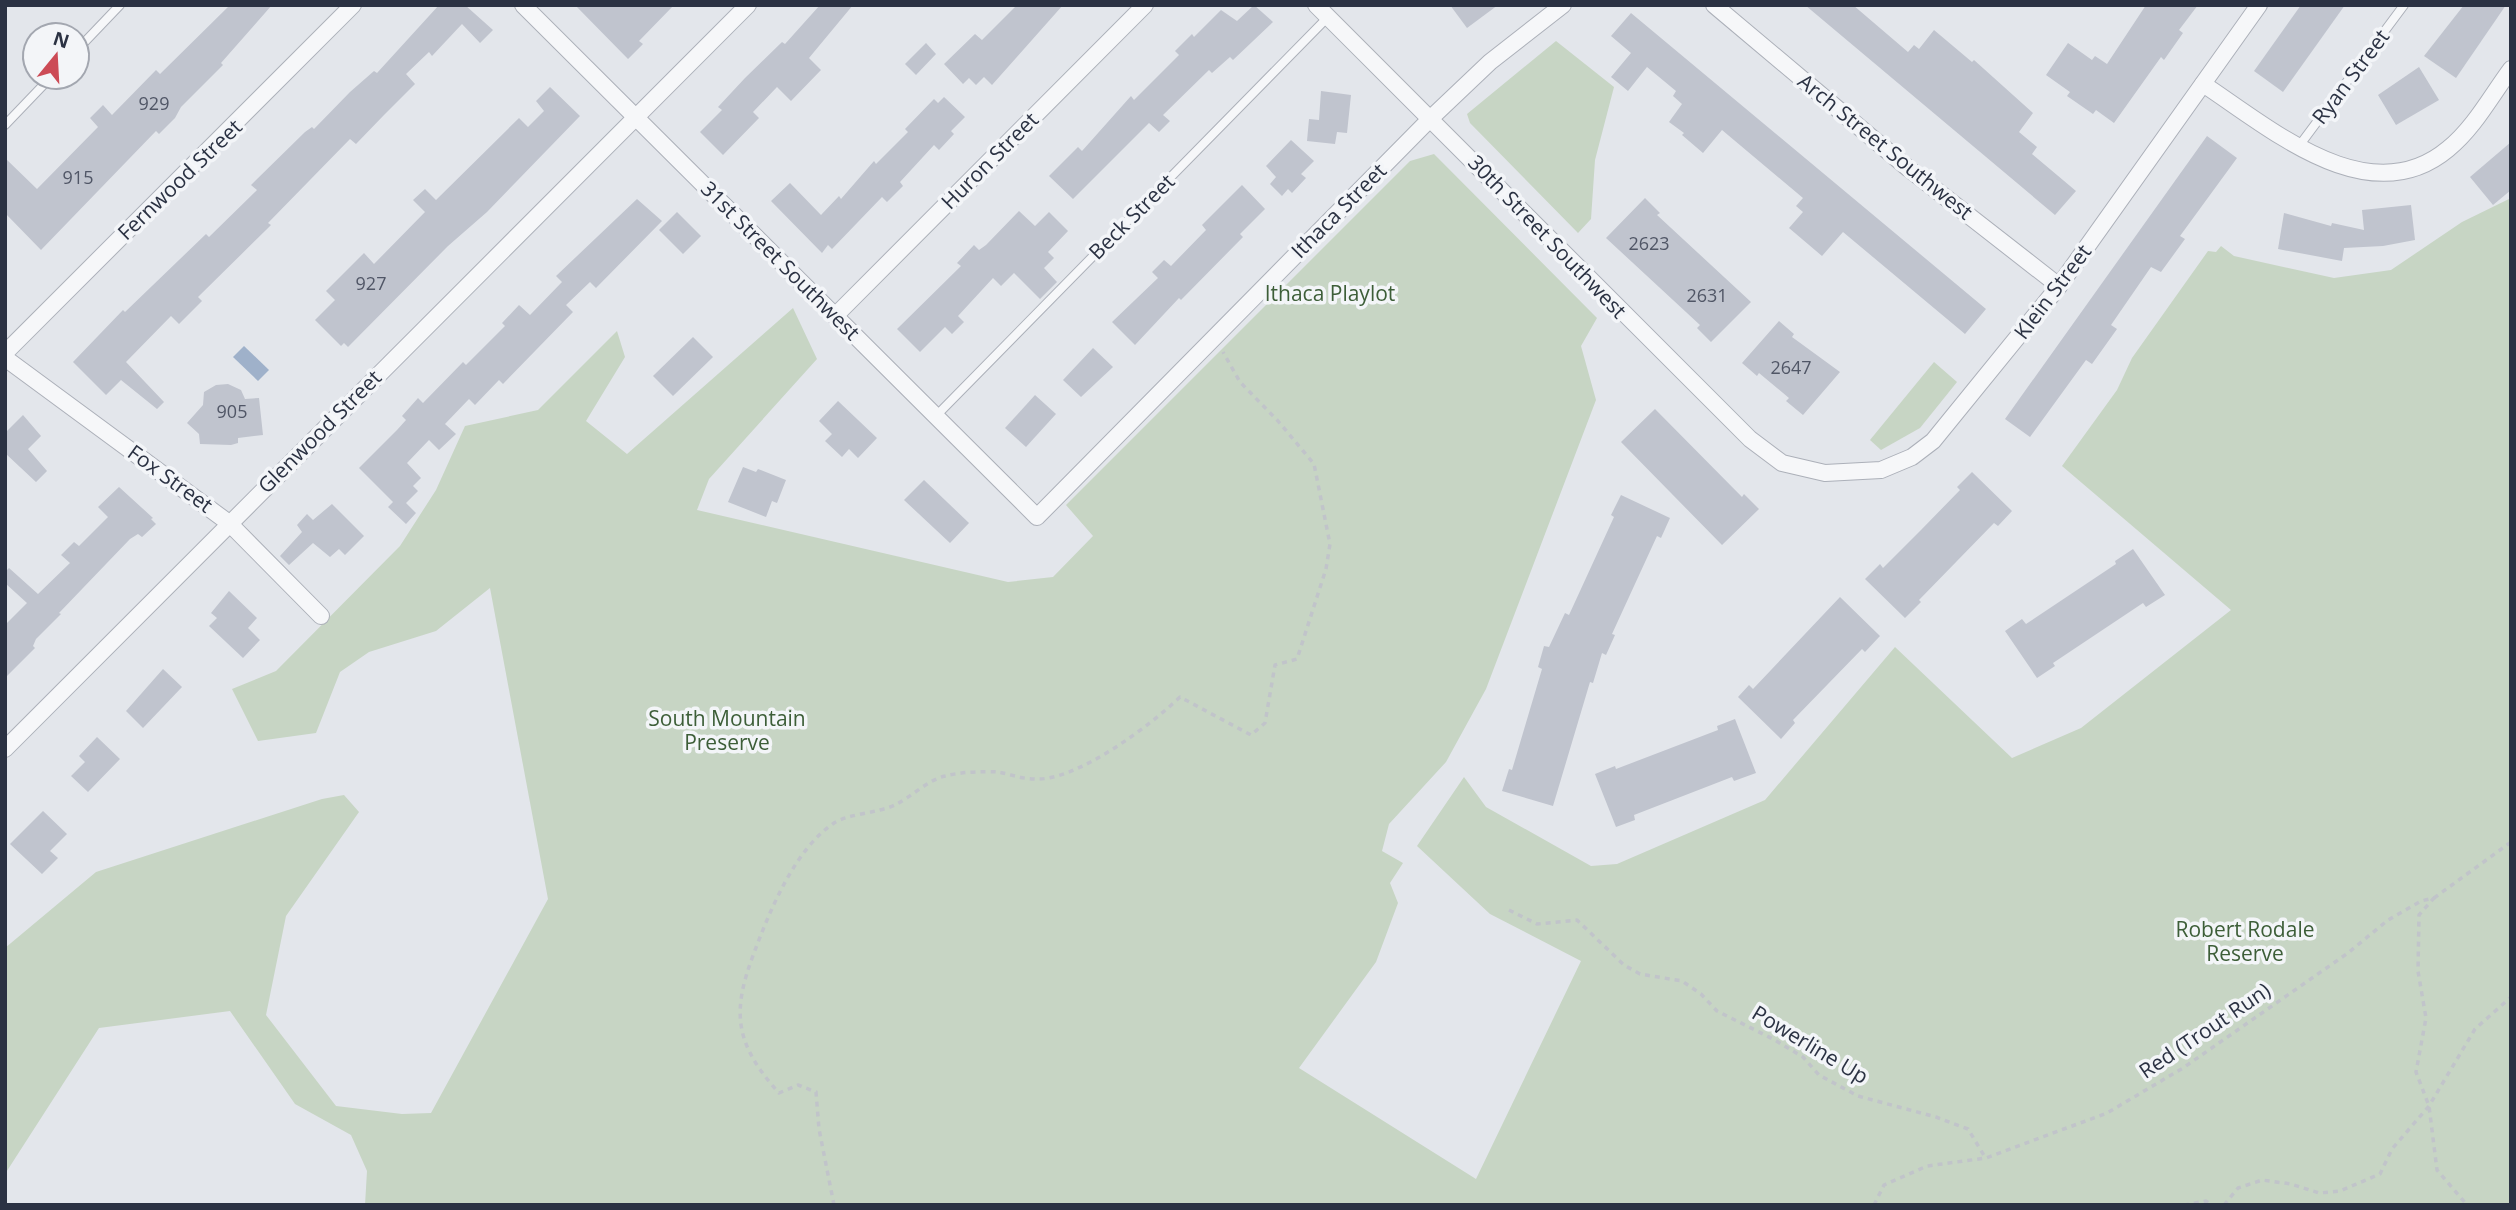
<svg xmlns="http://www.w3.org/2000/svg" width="2516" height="1210" font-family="'Open Sans',sans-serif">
	<rect width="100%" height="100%" fill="#e3e6eb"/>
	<!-- green -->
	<g fill="#c7d5c4">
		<polygon points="1556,41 1614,87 1595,160 1591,219 1578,233 1470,123 1467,114"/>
		<polygon points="1434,154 1597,318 1581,346 1596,400 1486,689 1446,762 1389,824 1382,851 1403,863 1390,883 1398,903 1376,962 1299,1068 1476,1179 1581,961 1490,914 1417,846 1464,777 1486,807 1591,866 1617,864 1765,800 1895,647 2012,758 2081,728 2231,610 2062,466 2117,390 2132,358 2208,251 2216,252 2221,246 2234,256 2334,278 2391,270 2462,222 2511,198 2511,1205 365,1205 367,1171 351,1135 295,1104 230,1011 99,1028 5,1174 5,948 96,872 322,799 344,795 359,812 286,916 266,1015 336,1106 402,1114 431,1113 548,899 490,588 436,631 369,652 340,672 316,733 258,741 232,689 276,671 400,546 436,490 465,426 538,410 617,331 625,357 586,421 627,454 793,308 817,359 709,479 697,510 1008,582 1053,577 1093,536 1066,505 1410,161"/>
		<polygon points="1934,362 1957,382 1920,428 1881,450 1870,440"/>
	</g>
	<!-- water -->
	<polygon fill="#9fb1ca" points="244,346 269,370 258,381 233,357"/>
	<!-- building -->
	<g fill="#c0c4ce">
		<polygon points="230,5 272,5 221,63 223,65 181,107 175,118 159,134 156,131 41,250 5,213 5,158 37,189 98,127 90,118 103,105 112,115 156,70 160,74"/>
		<polygon points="439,5 465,5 493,30 480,43 462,24 432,56 429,52 406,74 415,84 384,115 356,144 350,139 268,223 271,225 266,230 198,297 202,301 179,324 171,316 126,362 164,402 157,409 121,380 106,395 73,362 123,310 125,312 206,234 209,237 257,190 251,185 305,132 312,127 314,129 350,92 374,71 377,73"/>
		<polygon points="575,5 674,5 639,41 643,44 628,59"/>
		<polygon points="820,5 853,5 809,58 821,70 791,101 777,87 753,112 759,118 723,155 700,132 722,110 718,107 745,78 782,42 785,44"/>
		<polygon points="1017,5 1063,5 992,85 984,77 976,85 969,78 963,84 944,64 975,34 982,40"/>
		<polygon points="1254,5 1273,22 1233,60 1230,57 1212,73 1209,70 1163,115 1170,121 1159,132 1149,123 1073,199 1049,176 1078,147 1082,151 1131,96 1134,100 1179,55 1175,51 1192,34 1194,37 1221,10 1237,21"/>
		<polygon points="1450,5 1498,5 1467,28"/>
		<polygon points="1805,5 1853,5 1908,52 1914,45 1919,49 1934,30 1972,62 1974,60 2033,113 2019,132 2037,147 2032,154 2076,191 2055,215"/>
		<polygon points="2146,5 2198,5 2179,30 2183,33 2164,60 2161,57 2114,123 2096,110 2093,114 2067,96 2070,92 2046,75 2068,43 2092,60 2095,56 2107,64"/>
		<polygon points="2301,5 2345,5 2283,92 2254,71"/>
		<polygon points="2464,5 2506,5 2456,78 2424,56"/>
		<polygon points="1631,13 1986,309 1965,334 1843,232 1822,256 1789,228 1803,212 1796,206 1803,198 1722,130 1703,153 1682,135 1684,133 1669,122 1682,104 1673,96 1676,91 1647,67 1628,91 1611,77 1631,53 1611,36"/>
		<polygon points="926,43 936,54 916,75 905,64"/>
		<polygon points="2419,67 2439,100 2396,125 2378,95"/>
		<polygon points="550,87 580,116 487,212 448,246 348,347 344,343 341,346 315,320 335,300 326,291 364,253 374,264 425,212 413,200 425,189 436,200 519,118 528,127 544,111 536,101"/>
		<polygon points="1321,91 1351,95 1347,133 1337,132 1335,144 1307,141 1309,119 1319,120"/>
		<polygon points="944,97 965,117 951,131 954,134 939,150 934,145 900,182 903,186 887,202 882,197 832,249 828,245 822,253 771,201 790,183 821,215 839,196 841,199 874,161 876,164 908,132 905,129 934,99 938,103"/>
		<polygon points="2207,136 2237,158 2180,236 2185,239 2161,272 2151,267 2111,325 2117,329 2092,364 2086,360 2030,437 2005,419"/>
		<polygon points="1291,140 1314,161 1301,174 1306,178 1292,193 1288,189 1282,196 1270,184 1276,177 1266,166"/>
		<polygon points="2511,142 2511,190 2493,205 2470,177"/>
		<polygon points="1242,185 1265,209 1240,234 1243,237 1181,300 1179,298 1135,345 1112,322 1158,278 1152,272 1164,260 1171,266 1206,230 1202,225"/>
		<polygon points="1645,198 1660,213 1657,215 1751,302 1711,342 1697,328 1700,325 1606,238"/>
		<polygon points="637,199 662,221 596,288 590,282 566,305 573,312 503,384 499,380 475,405 469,399 445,424 456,434 439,450 429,440 407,463 421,478 413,486 418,491 406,503 416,513 406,524 388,507 393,502 359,468 397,430 406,420 402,416 418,398 423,403 463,362 466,365 505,326 502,323 519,305 530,315 562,282 556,276"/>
		<polygon points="2411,205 2415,240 2383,246 2344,248 2342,261 2278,249 2284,213 2331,226 2332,223 2364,230 2362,210"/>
		<polygon points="1019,211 1035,226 1049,212 1068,231 1048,252 1054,258 1044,268 1057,282 1040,299 1014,273 1001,286 993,278 958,316 964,322 952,334 945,327 920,352 897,329 961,266 957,263 974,245 979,250 986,245"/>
		<polygon points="677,212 701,236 683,254 659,230"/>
		<polygon points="1779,321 1794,334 1792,337 1840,372 1803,415 1786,401 1789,398 1759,373 1757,376 1742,363"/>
		<polygon points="693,337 713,357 673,396 653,376"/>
		<polygon points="1093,348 1113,367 1081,397 1063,380"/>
		<polygon points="228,384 241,390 245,399 259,398 263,435 238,438 238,443 231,445 200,444 199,434 187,423 203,405 204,392 216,385"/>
		<polygon points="1035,395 1056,414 1026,447 1005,428"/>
		<polygon points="838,401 877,438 858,458 849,449 842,457 825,441 832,434 819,421"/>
		<polygon points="1655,409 1742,497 1744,494 1759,509 1722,545 1621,442"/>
		<polygon points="23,415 41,436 28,449 47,471 36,482 5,453 5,433"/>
		<polygon points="743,467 756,472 758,469 786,480 777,503 772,501 766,517 728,502"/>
		<polygon points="1972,472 2012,511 1998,526 1994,523 1919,600 1921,602 1905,618 1865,579 1880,564 1883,568 1922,529 1960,490 1957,487"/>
		<polygon points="924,480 969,523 950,543 904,500"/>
		<polygon points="119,487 153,518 151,519 156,524 142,537 138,534 130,539 59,613 61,614 36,639 33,646 35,648 5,678 5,625 27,603 5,583 5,572 9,568 38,594 70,563 61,555 74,542 79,546 108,517 98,507"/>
		<polygon points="1621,495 1670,518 1661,538 1657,536 1612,634 1615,635 1606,655 1602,653 1593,683 1590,682 1553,806 1502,791 1509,769 1512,770 1542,669 1538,667 1544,646 1549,647 1565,613 1569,615 1614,517 1611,515"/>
		<polygon points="332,504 364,536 345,555 339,549 330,557 313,543 289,565 280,556 302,532 297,525 307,514 313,520"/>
		<polygon points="2133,549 2165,595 2146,607 2143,603 2053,663 2055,666 2037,678 2005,631 2022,619 2026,624 2116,564 2115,561"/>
		<polygon points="229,591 257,618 248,628 260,640 243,658 209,626 217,618 211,613"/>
		<polygon points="1840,597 1880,636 1865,652 1862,649 1793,720 1795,723 1781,739 1738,697 1749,685 1753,689"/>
		<polygon points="163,669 182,687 143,728 126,711"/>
		<polygon points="1735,719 1756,773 1734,781 1732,777 1634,815 1635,820 1616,827 1595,774 1615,766 1616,769 1718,730 1717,726"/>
		<polygon points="97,737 120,759 88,792 71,776 85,762 79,756"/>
		<polygon points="43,811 67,834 50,851 58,858 42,874 10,844"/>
	</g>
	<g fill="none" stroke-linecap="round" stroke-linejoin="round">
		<!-- lane casing -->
		<g stroke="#acb0b9" stroke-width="10">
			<g id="lane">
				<polyline points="77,50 120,5"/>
				<polyline points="5,125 51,77"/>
				<polyline points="2299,146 2404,5"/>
				<polyline points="935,417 1328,17"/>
			</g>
		</g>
		<!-- street casing -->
		<g stroke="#acb0b9" stroke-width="18">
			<g id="street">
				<polyline points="523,5 1037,517 1431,118 1490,62 1563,5"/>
				<polyline points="1316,5 1750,439 1782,463 1825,473 1881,470 1912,457 1933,441 2059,286 2259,5"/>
				<polyline points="1714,5 1909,169 2059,286"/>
				<path d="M2203,84c67,44 166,131 245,65 26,-21 43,-53 63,-80"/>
				<polyline points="835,316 1145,5"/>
				<polyline points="5,353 353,5"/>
				<polyline points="5,358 229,523 321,616"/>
				<polyline points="5,749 748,5"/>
			</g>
		</g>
		<!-- path -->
		<g stroke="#c1c4ca" stroke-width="3.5" stroke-dasharray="5 5" stroke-linecap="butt">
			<polyline points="2434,898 2511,842"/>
			<polyline points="1509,910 1537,924 1577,920 1624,965 1640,974 1682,981 1701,994 1717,1011 1773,1039 1803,1057 1819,1075 1858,1096 1936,1117 1968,1129 1985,1157"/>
			<path d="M834,1205l-15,-76 -3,-37 -18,-7 -19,8c-44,-49 -48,-80 -25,-140 16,-43 41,-104 80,-130 13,-9 44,-10 61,-18 16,-8 33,-25 50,-29 15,-4 38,-5 53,-4 12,2 24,7 36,7 42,3 117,-54 146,-82l71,38 14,-12 10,-58 22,-6 29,-90 4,-25 -16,-80 -36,-43 -38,-39 -17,-30"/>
			<polyline points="1874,1205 1884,1185 1927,1166 1986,1158 2107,1113 2183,1068 2348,953 2388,920 2421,901 2434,898 2419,915 2418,971 2426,1018 2416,1072 2429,1106 2437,1170 2467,1205"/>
			<polyline points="2184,1205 2206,1201 2211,1205"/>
			<polyline points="2224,1205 2238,1188 2262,1180 2291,1184 2319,1193 2340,1191 2380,1174 2392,1149 2429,1106 2475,1029 2511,997"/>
		</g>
		<!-- lane -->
		<use href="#lane" stroke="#f6f7f9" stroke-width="8"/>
		<!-- street -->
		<use href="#street" stroke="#f6f7f9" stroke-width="16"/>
	</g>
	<g text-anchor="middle" stroke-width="7" stroke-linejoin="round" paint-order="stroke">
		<!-- number labels -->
		<g font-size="18" fill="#505666">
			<text x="154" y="110">929</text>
			<text x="78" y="184">915</text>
			<text x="1649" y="250">2623</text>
			<text x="371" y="290">927</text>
			<text x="1707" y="302">2631</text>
			<text x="1791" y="374">2647</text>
			<text x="232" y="418">905</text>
		</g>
		<!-- street labels -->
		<g font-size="21" fill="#2b3243" stroke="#f3f5f8">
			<text transform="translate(2351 77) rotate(-53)" y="7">Ryan Street</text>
			<text transform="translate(1885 147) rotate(39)" y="7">Arch Street Southwest</text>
			<text transform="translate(990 161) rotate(-45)" y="7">Huron Street</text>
			<text transform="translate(180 180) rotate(-44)" y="7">Fernwood Street</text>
			<text transform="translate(1339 211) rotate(-45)" y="7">Ithaca Street</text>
			<text transform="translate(1132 217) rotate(-45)" y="7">Beck Street</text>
			<text transform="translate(1547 237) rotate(46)" y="7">30th Street Southwest</text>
			<text transform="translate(780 261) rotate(45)" y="7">31st Street Southwest</text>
			<text transform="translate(2053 292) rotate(-53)" y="7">Klein Street</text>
			<text transform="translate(320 432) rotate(-45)" y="7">Glenwood Street</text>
			<text transform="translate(170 479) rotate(36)" y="7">Fox Street</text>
			<text transform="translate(2205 1031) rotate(-34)" y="7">Red (Trout Run)</text>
			<text transform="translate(1810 1045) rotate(31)" y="7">Powerline Up</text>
		</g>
		<!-- park labels -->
		<g font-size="21" fill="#3d5e38" stroke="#f3f5f8">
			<text x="1330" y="301">Ithaca Playlot</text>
			<text x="727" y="726">South Mountain<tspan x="727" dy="24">Preserve</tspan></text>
			<text x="2245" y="937">Robert Rodale<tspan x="2245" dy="24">Reserve</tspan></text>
		</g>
	</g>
	<!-- border -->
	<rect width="2516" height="1210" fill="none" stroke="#2b3243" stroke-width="14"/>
	<!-- north arrow -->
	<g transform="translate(56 56) rotate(18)"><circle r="33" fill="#f3f5f8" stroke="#a3a7b0" stroke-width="2"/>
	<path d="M0-5L12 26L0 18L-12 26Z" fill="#cc4b56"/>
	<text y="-10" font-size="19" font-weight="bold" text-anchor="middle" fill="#2b3243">N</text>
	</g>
</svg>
